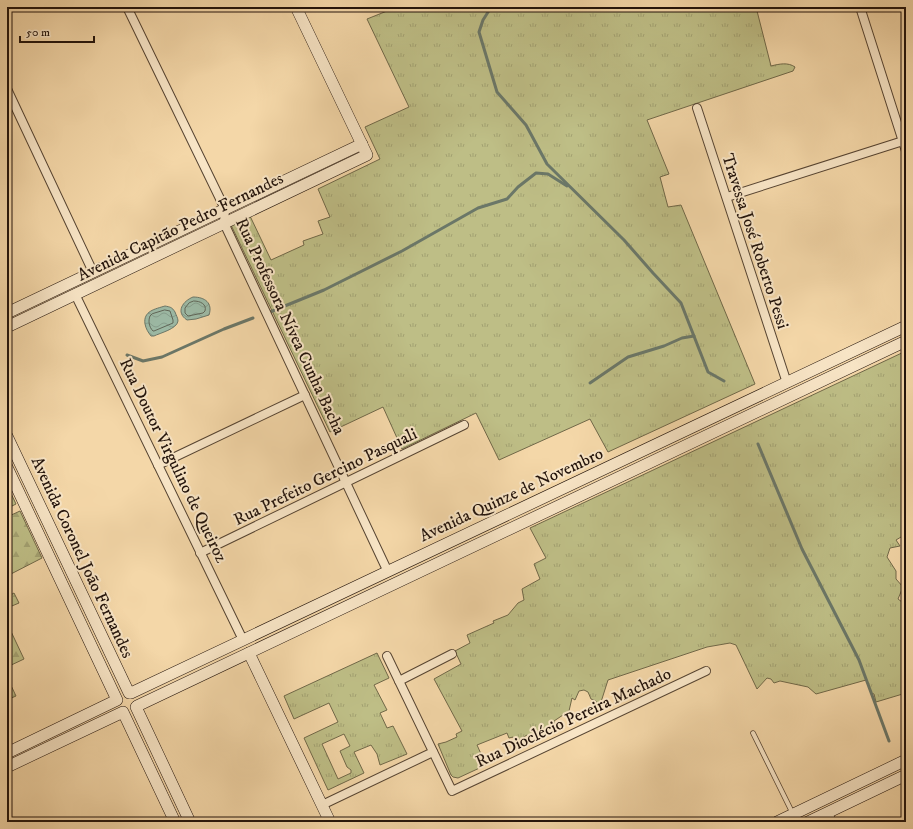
<svg xmlns="http://www.w3.org/2000/svg" width="913" height="829" font-family="'IM FELL DW Pica',serif">
	<defs>
		<pattern id="grass-tufts" width="24" height="20" patternUnits="userSpaceOnUse"><rect width="24" height="20" fill="#bebe86"/><path d="M3 7l-1-3M5 7V3M7 7l1-3M15 17l-1-3M17 17v-4M19 17l1-3" fill="none" stroke="#a3a272"/></pattern>
		<pattern id="forest-firs" width="22" height="20" patternUnits="userSpaceOnUse"><rect width="22" height="20" fill="#bebe86"/><path d="M5 1l3.5 6h-7zM16 11l3.5 6h-7z" fill="#a3a272"/></pattern>
		<pattern id="water-waves" width="16" height="10" patternUnits="userSpaceOnUse"><rect width="16" height="10" fill="#9cbaa6"/><path d="M0 5q4-4 8 0t8 0" fill="none" stroke="#869f8e"/></pattern>
	</defs>
	<rect width="100%" height="100%" fill="#f4d7a8"/>
	<filter id="stains"><feTurbulence type="fractalNoise" baseFrequency=".005" numOctaves="4"/><feColorMatrix values="0 0 0 0 .2 0 0 0 0 .09 0 0 0 0 .02 0 0 0 .5 -.17"/></filter>
	<radialGradient id="worn" r=".72"><stop offset=".6" stop-color="#630" stop-opacity="0"/><stop offset="1" stop-color="#630" stop-opacity=".3"/></radialGradient>
	<!-- grass -->
	<g fill="url(#grass-tufts)" stroke="#706848" fill-rule="evenodd">
		<path d="M397,7h359l15,59c8,-2 17,-4 24,1l-2,4 -146,49 22,54 -9,3 8,30 13,-2 74,179 -147,68 -18,-33 -91,41 -23,-47 -74,36 -19,-42 -53,25 -99,-207 19,-9 21,44 33,-15 -1,-4 20,-7 -5,-13 12,-4 -12,-28 62,-30 -15,-32 44,-20 -42,-88z"/>
		<path d="M906,351v183l-10,6 4,6 -10,2 -3,9 9,14v8l7,8 -5,12 4,3 4,1v90l-30,9 -2,-8 -3,-1 -5,-13 -50,14 -8,-7 -28,-6 -6,2 -3,-4 -4,-1 -10,11 -21,-44 -6,-2 -23,4 -99,33 -7,22 -1,2 -3,-1 -1,-2 -5,-2 -3,-7 -4,-2 -5,1 -4,9 -3,-2 -3,13 -15,10c2,5 3,8 -3,12l-19,11 -5,-9 -12,7 -2,-5 -4,1 -2,-5 -30,12 9,20 -28,13 -5,-1 -2,-2 -13,-31 8,-2 11,-5 -1,-3 6,-3 -28,-52 27,-15 -6,-13 15,-8 -3,-8 27,-12 -1,-2 15,-6 10,-12 6,-3 -2,-11 18,-10 -6,-15 12,-6 -16,-30z"/>
		<polygon points="7,485 16,504 12,506 7,504"/>
		<path d="M377,653l12,25 -15,7 13,25 -7,3 7,15 6,-2 14,28 -27,11 -3,-11 -6,-9 -17,7 10,21 -36,17 -24,-52 34,-16 -9,-19 -35,16 -10,-23zM344,734l6,12 -10,5 7,16 4,3v3l-13,6 -16,-35z"/>
	</g>
	<!-- forest -->
	<g fill="url(#forest-firs)" stroke="#706848">
		<polygon points="20,511 42,558 7,576 7,517"/>
		<polygon points="14,593 19,603 7,608 7,597"/>
		<polygon points="7,623 24,659 7,667"/>
		<polygon points="7,677 16,696 7,700"/>
	</g>
	<!-- water -->
	<g fill="url(#water-waves)" stroke="#6b7768">
		<path d="M193,297c12,0 20,6 16,18l-13,4 -9,1c-12,-8 -4,-19 6,-23z"/>
		<path d="M165,306c5,1 7,1 10,6 1,3 3,6 3,9 -1,8 -18,12 -24,15h-3c-3,-4 -5,-7 -6,-12 -2,-13 10,-15 20,-18z"/>
	</g>
	<g fill="none" stroke-linecap="round" stroke-linejoin="round">
		<!-- shore -->
		<g stroke="#5f6658" stroke-width="1">
			<path d="M194,301c6,0 13,3 11,10l-2,2 -15,3 -3,-3v-5l4,-5z"/>
			<path d="M165,310l5,1 3,9v3l-19,8h-1c-4,-4 -5,-10 -3,-15l2,-2z"/>
		</g>
		<!-- stream -->
		<g stroke="#6b7768" stroke-width="3">
			<polyline points="494,7 490,9 483,20 479,32 497,92 526,125 547,164 624,240 653,273 681,303 708,372 724,381"/>
			<polyline points="270,312 324,290 402,251 478,208 507,199 518,187 536,173 548,174 567,186"/>
			<polyline points="127,355 143,361 162,357 224,329 253,318"/>
			<polyline points="590,383 628,357 664,346 682,338 694,336"/>
			<polyline points="758,444 802,549 859,660 889,741"/>
		</g>
		<!-- lane casing -->
		<g stroke="#564432" stroke-width="5.5">
			<g id="lane">
				<polyline points="753,733 793,814"/>
				<polyline points="830,812 834,822"/>
			</g>
		</g>
		<!-- street casing -->
		<g stroke="#564432" stroke-width="10">
			<g id="street">
				<polyline points="127,7 225,209 224,223 388,572"/>
				<polyline points="860,7 906,151"/>
				<polyline points="7,89 93,272"/>
				<polyline points="697,108 787,383"/>
				<polyline points="727,197 903,141"/>
				<polyline points="75,294 243,640"/>
				<polyline points="158,465 305,395"/>
				<polyline points="200,553 464,425"/>
				<polyline points="387,656 452,791 706,671"/>
				<polyline points="399,681 452,654"/>
				<polyline points="322,805 433,752"/>
			</g>
		</g>
		<!-- secondary casing -->
		<g stroke="#22130b" stroke-width="12">
			<g id="secondary">
				<polyline points="7,313 362,144"/>
				<polyline points="7,327 367,155 296,7"/>
				<polyline points="7,436 129,693"/>
				<polyline points="7,467 117,700 7,753"/>
				<polyline points="249,653 330,822"/>
				<polyline points="131,693 906,326"/>
				<polyline points="137,706 906,341"/>
				<polyline points="136,707 190,822"/>
				<polyline points="7,767 123,712 175,822"/>
				<polyline points="777,822 906,760"/>
				<polyline points="808,822 906,775"/>
			</g>
		</g>
		<!-- lane -->
		<use href="#lane" stroke="#f8e5c6" stroke-width="4"/>
		<!-- street -->
		<use href="#street" stroke="#f8e5c6" stroke-width="8"/>
		<!-- secondary -->
		<use href="#secondary" stroke="#f8e5c6" stroke-width="11"/>
	</g>
	<g text-anchor="middle" stroke-width="4" stroke-linejoin="round" paint-order="stroke">
		<!-- street labels -->
		<g font-size="17" fill="#22130b" stroke="#f8e5c6">
			<text transform="translate(180 226) rotate(-26)" y="6">Avenida Capitão Pedro Fernandes</text>
			<text transform="translate(756 241) rotate(72)" y="6">Travessa José Roberto Pessi</text>
			<text transform="translate(291 326) rotate(65)" y="6">Rua Professora Nívea Cunha Bacha</text>
			<text transform="translate(174 460) rotate(64)" y="6">Rua Doutor Virgulino de Queiroz</text>
			<text transform="translate(325 476) rotate(-26)" y="6">Rua Prefeito Gercino Pasquali</text>
			<text transform="translate(511 494) rotate(-25)" y="6">Avenida Quinze de Novembro</text>
			<text transform="translate(83 557) rotate(65)" y="6">Avenida Coronel João Fernandes</text>
			<text transform="translate(573 717) rotate(-25)" y="6">Rua Dioclécio Pereira Machado</text>
		</g>
	</g>
	<!-- margin -->
	<rect width="913" height="829" fill="none" stroke="#f4d7a8" stroke-width="24"/>
	<rect x="8" y="8" width="897" height="813" fill="none" stroke="#22130b" stroke-width="2"/>
	<rect x="12" y="12" width="889" height="805" fill="none" stroke="#22130b"/>
	<!-- scale -->
	<path d="M20 36v6h74v-6" fill="none" stroke="#22130b" stroke-width="2"/>
	<text x="26" y="36" font-size="12" fill="#22130b" stroke="#f8e5c6" stroke-width="3" paint-order="stroke">50 m</text>
	<rect width="100%" height="100%" filter="url(#stains)"/>
	<rect width="100%" height="100%" fill="url(#worn)"/>
</svg>
